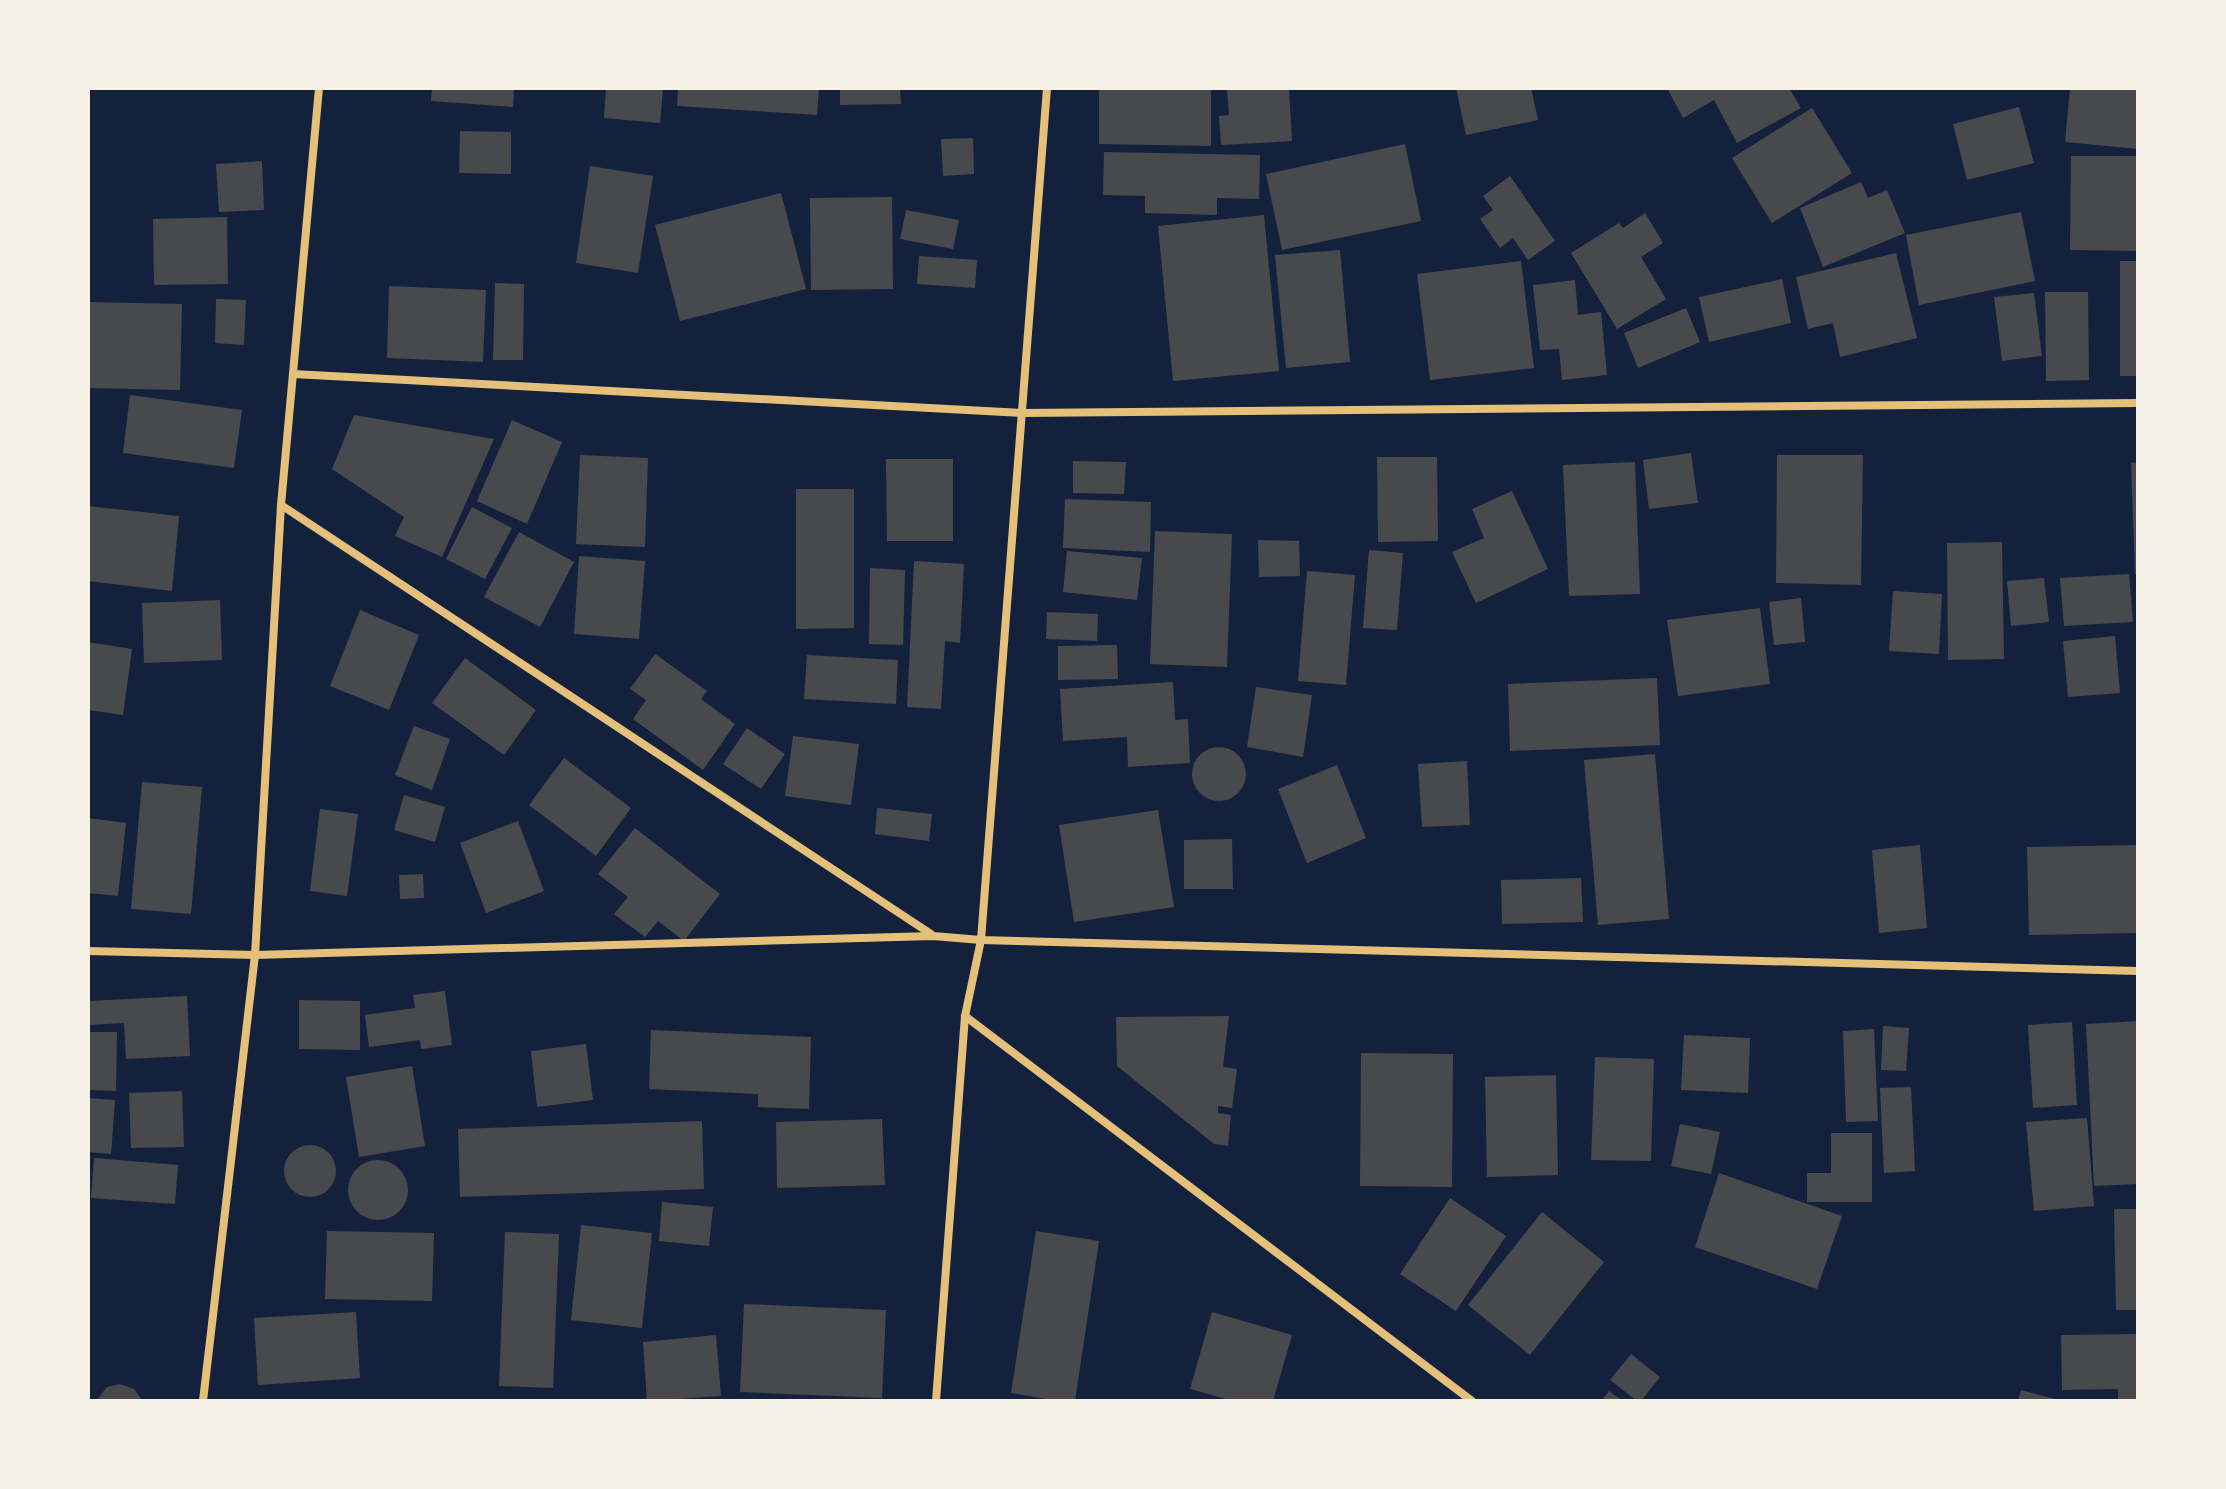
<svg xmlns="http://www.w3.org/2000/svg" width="2226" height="1489" font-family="Rubik,sans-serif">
	<rect width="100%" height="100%" fill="#14213d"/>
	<!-- building -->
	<g fill="#48494c">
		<polygon points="432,88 514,88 513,107 431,101"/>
		<polygon points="606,88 663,88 660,123 604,118"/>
		<polygon points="678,88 819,88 817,115 677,106"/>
		<polygon points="840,88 900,88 901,104 840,105"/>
		<polygon points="1099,88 1211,88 1211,146 1099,144"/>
		<polygon points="1227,88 1289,88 1292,141 1221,145 1219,116 1229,115"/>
		<polygon points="1456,88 1531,88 1538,120 1466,135"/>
		<polygon points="1667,88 1789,88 1801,108 1737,143 1714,100 1683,118"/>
		<polygon points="2070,88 2138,88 2138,149 2065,142"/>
		<polygon points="2019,107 2034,163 1967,180 1953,124"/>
		<polygon points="1812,108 1852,173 1772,223 1732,158"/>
		<polygon points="460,131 511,132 511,174 459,173"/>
		<polygon points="973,138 974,174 943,176 941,139"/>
		<polygon points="1405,144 1421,221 1282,250 1266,174"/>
		<polygon points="1104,152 1260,155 1259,199 1217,198 1217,215 1145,213 1145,196 1103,195"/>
		<polygon points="2071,156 2138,156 2138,251 2070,250"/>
		<polygon points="262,161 264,210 219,212 216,164"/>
		<polygon points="590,166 653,176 638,273 576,263"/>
		<polygon points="1510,176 1555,241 1528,260 1513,238 1500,248 1480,219 1493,210 1483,196"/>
		<polygon points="1861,182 1868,198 1887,190 1905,233 1823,267 1800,208"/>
		<polygon points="781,193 806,289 680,321 655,225"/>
		<polygon points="892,197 893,289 811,290 810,198"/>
		<polygon points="906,210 959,220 953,249 900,239"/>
		<polygon points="2021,212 2035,281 1919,305 1906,235"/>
		<polygon points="1645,213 1663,243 1641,257 1666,299 1617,329 1571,253 1619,223 1623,228"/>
		<polygon points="1264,215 1279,371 1173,381 1158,226"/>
		<polygon points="227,217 228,284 154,285 153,219"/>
		<polygon points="1340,250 1350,362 1286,368 1275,255"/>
		<polygon points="1896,253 1917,338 1840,357 1833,323 1808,329 1796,277"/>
		<polygon points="919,256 977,260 975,288 917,284"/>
		<polygon points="1521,261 1534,368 1430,380 1417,274"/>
		<rect x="2120" y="261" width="18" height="115"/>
		<polygon points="1782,279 1791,323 1709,342 1699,297"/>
		<polygon points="1575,280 1578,315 1601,312 1607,375 1562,380 1559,349 1540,350 1533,285"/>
		<polygon points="495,283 524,284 523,360 493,360"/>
		<polygon points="389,286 486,290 483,362 387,358"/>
		<polygon points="2045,292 2088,292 2089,380 2046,381"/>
		<polygon points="2034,293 2042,356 2002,361 1994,297"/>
		<polygon points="216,299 246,300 244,345 215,343"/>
		<polygon points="88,302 182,304 180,390 88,388"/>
		<polygon points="1686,308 1700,342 1638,368 1624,333"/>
		<polygon points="130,395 242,410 234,468 123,453"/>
		<polygon points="354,415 494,439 442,557 395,536 404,517 332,469"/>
		<polygon points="512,420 562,442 527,524 477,501"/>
		<polygon points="1691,453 1698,503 1649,509 1643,460"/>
		<polygon points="580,455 648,458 645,547 576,544"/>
		<polygon points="1777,455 1863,455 1861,585 1776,583"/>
		<polygon points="1377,457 1437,457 1438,541 1378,542"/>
		<polygon points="886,459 953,459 953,541 887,541"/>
		<polygon points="1073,461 1126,462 1124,494 1073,493"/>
		<polygon points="1635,462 1640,594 1569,596 1563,465"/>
		<polygon points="2138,462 2138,574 2135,574 2131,463"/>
		<polygon points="796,489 854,489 854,628 796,629"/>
		<polygon points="1512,491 1548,569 1476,603 1452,552 1484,538 1472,509"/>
		<polygon points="1065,499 1151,502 1150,552 1063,548"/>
		<polygon points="88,506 179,516 172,591 88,581"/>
		<polygon points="472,507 512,528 485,579 446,559"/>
		<polygon points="1155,531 1232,534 1227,667 1150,664"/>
		<polygon points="519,532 574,562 540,627 484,597"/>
		<polygon points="1258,540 1299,541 1300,576 1259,577"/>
		<polygon points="2002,542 2004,659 1948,660 1947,543"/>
		<polygon points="1369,550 1403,553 1397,630 1363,628"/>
		<polygon points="1067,551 1142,558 1137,600 1063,592"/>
		<polygon points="579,556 645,561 639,639 574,634"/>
		<polygon points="914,561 964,564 960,643 945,641 941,709 907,707"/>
		<polygon points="870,568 905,570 903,645 869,644"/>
		<polygon points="1307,571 1355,575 1346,685 1298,681"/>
		<polygon points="2129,574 2133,622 2064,626 2060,578"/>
		<polygon points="2044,578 2049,622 2011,626 2007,581"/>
		<polygon points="1893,591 1942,594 1939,654 1889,651"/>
		<polygon points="1801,598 1805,642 1774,645 1769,602"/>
		<polygon points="220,600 222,660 144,663 142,603"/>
		<polygon points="1760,608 1770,684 1678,696 1667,620"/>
		<polygon points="360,610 419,635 389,710 330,686"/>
		<polygon points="1047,612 1098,614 1097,641 1046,639"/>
		<polygon points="2115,636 2120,693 2068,697 2063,641"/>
		<polygon points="88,642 132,649 123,715 88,710"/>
		<polygon points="1117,645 1118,679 1058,680 1058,646"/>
		<polygon points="655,654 707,691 701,699 735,724 703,770 633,719 646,700 630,689"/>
		<polygon points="807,655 898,660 896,704 804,699"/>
		<polygon points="465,658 536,710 504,755 432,703"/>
		<polygon points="1657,678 1660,745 1510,751 1508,684"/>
		<polygon points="1173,682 1175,720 1188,719 1190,763 1128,767 1127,737 1063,741 1060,689"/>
		<polygon points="1256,687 1312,695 1303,757 1247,747"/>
		<polygon points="414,726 450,739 432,790 395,775"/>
		<polygon points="747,728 785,754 761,789 723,764"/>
		<polygon points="793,736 859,744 851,805 785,796"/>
		<circle cx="1219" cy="774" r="27"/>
		<polygon points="1655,754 1669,919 1598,925 1584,760"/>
		<polygon points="564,758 631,808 596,856 529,805"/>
		<polygon points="1467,761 1470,825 1422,827 1418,764"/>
		<polygon points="1337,765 1366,838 1307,863 1278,789"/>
		<polygon points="142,782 202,787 191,914 131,909"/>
		<polygon points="404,795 445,807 435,842 394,830"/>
		<polygon points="877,808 932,814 929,841 875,834"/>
		<polygon points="320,809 358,814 347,896 310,891"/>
		<polygon points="1158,810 1174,907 1074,922 1059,825"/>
		<polygon points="88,818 126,823 118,896 88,893"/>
		<polygon points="518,821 544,891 486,913 460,843"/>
		<polygon points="635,828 720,894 684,941 658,921 645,937 614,914 628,897 598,874"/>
		<polygon points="1232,839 1233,889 1184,889 1184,840"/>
		<polygon points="1920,845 1927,928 1879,933 1872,850"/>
		<polygon points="2138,845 2138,933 2029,935 2027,847"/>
		<polygon points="423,874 424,898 400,899 399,875"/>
		<polygon points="1581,878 1583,922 1502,924 1501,880"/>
		<polygon points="445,991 452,1045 421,1049 420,1040 369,1047 365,1015 415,1008 413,995"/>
		<polygon points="187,996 190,1056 126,1059 124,1023 88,1025 88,1001"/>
		<polygon points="299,1000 360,1001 360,1050 299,1049"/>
		<polygon points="1229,1016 1223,1067 1237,1069 1232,1108 1218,1106 1218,1113 1231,1115 1228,1146 1214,1144 1117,1066 1116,1017"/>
		<polygon points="2138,1021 2138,1184 2094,1186 2086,1024"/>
		<polygon points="2072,1022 2077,1105 2033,1108 2028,1025"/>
		<polygon points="1883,1026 1909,1028 1906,1071 1881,1070"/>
		<polygon points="1874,1029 1878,1121 1846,1122 1843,1031"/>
		<polygon points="651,1030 811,1037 809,1109 758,1107 758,1094 649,1089"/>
		<polygon points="88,1032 117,1032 116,1091 88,1090"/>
		<polygon points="1684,1035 1750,1038 1748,1093 1681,1090"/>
		<polygon points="586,1044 593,1100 537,1107 531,1051"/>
		<polygon points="1361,1053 1453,1054 1452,1187 1360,1186"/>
		<polygon points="1595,1057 1654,1059 1651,1161 1591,1160"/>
		<polygon points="412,1066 425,1146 359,1157 346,1077"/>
		<polygon points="1556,1075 1558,1175 1487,1177 1485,1077"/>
		<polygon points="1911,1087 1915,1171 1884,1173 1880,1088"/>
		<polygon points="182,1091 184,1147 131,1148 129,1093"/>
		<polygon points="88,1098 115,1100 111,1154 88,1152"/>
		<polygon points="2087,1118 2094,1206 2034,1211 2026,1122"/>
		<polygon points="882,1119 885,1185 777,1188 776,1122"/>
		<polygon points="702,1121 704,1189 460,1197 458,1129"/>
		<polygon points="1680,1124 1720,1132 1711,1174 1671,1166"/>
		<polygon points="1831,1133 1872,1133 1872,1202 1807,1202 1807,1173 1831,1173"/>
		<circle cx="310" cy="1171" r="26"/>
		<polygon points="94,1158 178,1165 175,1204 91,1198"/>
		<circle cx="378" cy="1190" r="30"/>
		<polygon points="1719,1173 1842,1216 1817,1289 1695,1247"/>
		<polygon points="1450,1198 1506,1236 1456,1311 1400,1274"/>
		<polygon points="662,1202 713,1207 709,1246 659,1241"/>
		<polygon points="2114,1209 2138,1209 2138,1310 2116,1310"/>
		<polygon points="1542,1212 1604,1262 1530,1355 1468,1305"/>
		<polygon points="581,1225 652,1233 642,1328 571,1320"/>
		<polygon points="327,1231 434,1233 432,1301 325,1299"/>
		<polygon points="1036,1231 1099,1241 1075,1401 1057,1401 1011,1393"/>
		<polygon points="505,1232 559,1234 553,1388 499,1386"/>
		<polygon points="744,1304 886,1310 882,1398 740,1392"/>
		<polygon points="356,1312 360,1378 258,1385 254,1318"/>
		<polygon points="1212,1312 1292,1335 1273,1401 1233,1401 1190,1389"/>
		<polygon points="2138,1334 2138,1401 2118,1401 2118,1389 2062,1390 2061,1335"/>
		<polygon points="716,1335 721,1396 647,1401 643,1342"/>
		<polygon points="1631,1354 1660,1377 1641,1401 1637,1401 1610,1380"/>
		<polygon points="120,1384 134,1389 143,1401 96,1401 107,1387"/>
		<polygon points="2021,1390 2059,1400 2059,1401 2018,1401"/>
		<polygon points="1609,1391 1623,1401 1602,1401"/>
	</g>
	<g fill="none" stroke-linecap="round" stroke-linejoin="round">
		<!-- minor -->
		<g stroke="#e5c07b" stroke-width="8">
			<polyline points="293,374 1022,413 2138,403"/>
			<polyline points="281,505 931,934"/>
			<polyline points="88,951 255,955 933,936 981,940 2138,971"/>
			<polyline points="965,1016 1472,1401"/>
			<polyline points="203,1401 255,955 281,505 319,88"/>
			<polyline points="936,1401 965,1016 981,940 1047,88"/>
		</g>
	</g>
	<!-- border -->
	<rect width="2226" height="1489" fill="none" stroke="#f6f1e7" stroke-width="180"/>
</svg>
